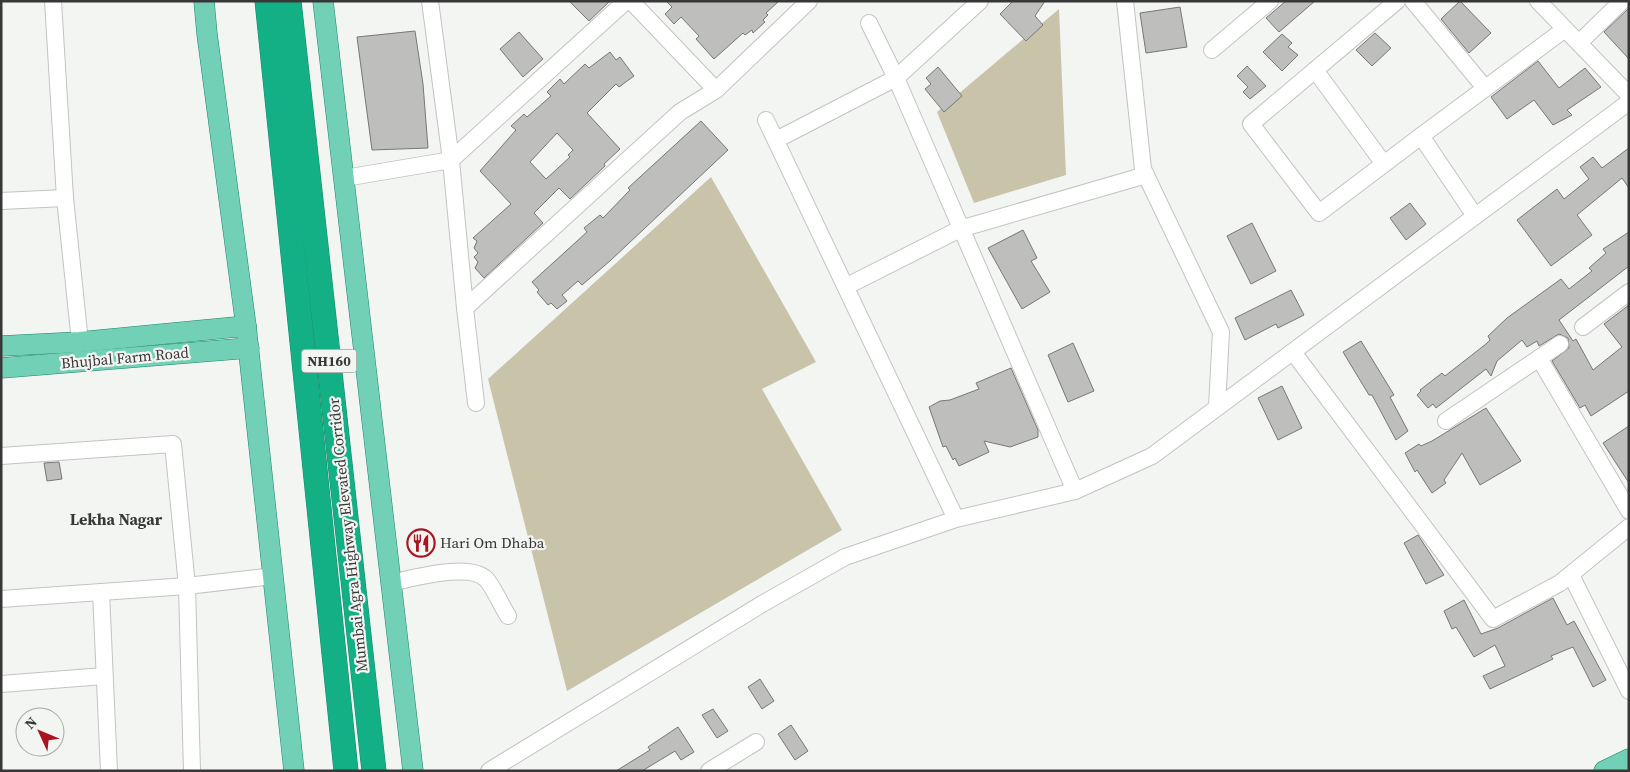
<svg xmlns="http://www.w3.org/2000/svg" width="1630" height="772" font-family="'Source Serif 4',serif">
	<rect width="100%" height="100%" fill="#f3f5f3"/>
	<!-- green -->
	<g fill="#c9c3aa">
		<polygon points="1059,9 1066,175 974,203 937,112"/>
		<polygon points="711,177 816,362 762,389 842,530 567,691 488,379"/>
	</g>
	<!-- building -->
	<g fill="#bebfbc" stroke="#777875" fill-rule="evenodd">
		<polygon points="569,1 610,1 589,21"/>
		<polygon points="666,1 779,1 766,13 768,15 763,20 765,22 753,33 752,30 745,35 743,33 714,59 696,39 699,36 681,17 674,24 665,14 672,7"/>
		<polygon points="1013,1 1045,1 1035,16 1043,25 1026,41 1000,14"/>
		<polygon points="1286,1 1315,1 1279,32 1266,18"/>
		<polygon points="1460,1 1491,33 1469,53 1441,19"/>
		<polygon points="1180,7 1187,47 1146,53 1140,13"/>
		<polygon points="1628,9 1629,11 1629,59 1604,32"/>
		<polygon points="415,31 423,84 428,148 372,150 357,37"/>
		<polygon points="519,32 543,59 523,77 500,49"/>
		<polygon points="1375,33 1391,48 1372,66 1356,50"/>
		<polygon points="1282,34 1292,43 1288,47 1298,55 1282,71 1263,52"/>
		<path d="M610,52l6,8 4,-3 14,19 -15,11 -3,-3 -29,29 33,36 -16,15 1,2 -35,33 -11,-11 -25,25 9,10 -59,55 -9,-10 3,-6 -4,-5 4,-4 -4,-5 3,-7 -4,-3 38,-34 -31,-33 36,-41 -5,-4 13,-12 3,3 24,-21 -4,-4 13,-13 4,5 21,-20 4,4zM557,133l16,17 -5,5 2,2 -24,22 -16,-17z"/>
		<polygon points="1538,61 1559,88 1585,68 1601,87 1567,110 1572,115 1553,125 1534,100 1507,119 1491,97"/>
		<polygon points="1247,66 1266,86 1250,99 1243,92 1248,87 1237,76"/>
		<polygon points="938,67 962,96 944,112 925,89 931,84 926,78"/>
		<polygon points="701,121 728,150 611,260 582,285 578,281 562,295 567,301 557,309 551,303 548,305 537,292 539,290 532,282 587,232 584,228 600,215 603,218 630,190 628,188"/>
		<polygon points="1629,148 1629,188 1622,178 1577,215 1592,235 1551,266 1517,220 1557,189 1564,199 1589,179 1580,167 1593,157 1602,168"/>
		<polygon points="1410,203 1426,224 1406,240 1390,218"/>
		<polygon points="1252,223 1276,271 1251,284 1227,236"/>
		<polygon points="1023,230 1037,258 1031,261 1050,292 1022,309 988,248"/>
		<polygon points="1629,232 1629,266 1559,320 1573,341 1576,339 1593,370 1622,347 1604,324 1629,305 1629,391 1591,416 1585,405 1580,408 1552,361 1569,348 1568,338 1559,334 1539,346 1537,341 1527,347 1522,340 1497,361 1491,376 1486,369 1436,408 1433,404 1428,408 1417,395 1421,391 1420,390 1442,373 1445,376 1486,344 1490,340 1488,336 1507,318 1561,279 1569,289 1592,271 1589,268 1606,253 1603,249"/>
		<polygon points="1291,290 1304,315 1278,328 1276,324 1245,340 1235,318"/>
		<polygon points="1361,341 1394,395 1390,397 1408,431 1396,440 1372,395 1369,395 1343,352"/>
		<polygon points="1073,343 1094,391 1068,402 1048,355"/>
		<polygon points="1011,368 1038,430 1038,437 1010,447 984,441 989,452 959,466 955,458 953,460 946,446 943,447 929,407 940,401 950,400 979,389 976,383"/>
		<polygon points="1282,386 1302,428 1278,440 1258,398"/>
		<polygon points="1486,408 1521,461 1480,485 1462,453 1444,480 1446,483 1432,493 1417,470 1415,472 1405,453 1419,444 1421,446 1432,441"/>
		<polygon points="1629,426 1629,483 1603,443"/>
		<polygon points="59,462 62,479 47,481 44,463"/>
		<polygon points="1418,535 1444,575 1426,584 1404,543"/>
		<polygon points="1553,598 1567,625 1574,621 1606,680 1593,687 1573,647 1551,656 1553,659 1490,689 1483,676 1505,666 1495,645 1474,657 1456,627 1452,629 1444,611 1464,600 1481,634 1498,628"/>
		<polygon points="760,679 774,701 762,709 748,687"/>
		<polygon points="713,709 728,731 717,738 702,715"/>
		<polygon points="791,725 808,751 795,760 778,734"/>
		<polygon points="678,727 694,752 681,760 675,751 642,771 616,771 650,750 648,747"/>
	</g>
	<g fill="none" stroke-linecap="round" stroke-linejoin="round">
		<!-- minor casing -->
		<g stroke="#c2c4c1" stroke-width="18">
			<g id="minor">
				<polyline points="53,1 65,198 80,342"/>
				<polyline points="626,1 451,160 465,308 680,112 716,90"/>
				<polyline points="631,1 716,90 809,1"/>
				<polyline points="980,1 896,78 1075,491"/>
				<polyline points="1125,1 1143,169 1221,332 1217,407"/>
				<polyline points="1413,1 1485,88"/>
				<polyline points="1538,1 1629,95"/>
				<polyline points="1579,43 1622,1"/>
				<polyline points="1212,50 1270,1"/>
				<polyline points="1315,70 1384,164 1421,136 1475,216"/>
				<polyline points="766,120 956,519"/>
				<polyline points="1421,136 1565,29"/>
				<polyline points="776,140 896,78 869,23"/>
				<polyline points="1384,164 1319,213 1251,124 1397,1"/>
				<polyline points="345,178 451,160 430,1"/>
				<polyline points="1,201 65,198"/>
				<polyline points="847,286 960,229 1146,175"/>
				<polyline points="465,308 476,403"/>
				<polyline points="1583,327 1629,292"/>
				<polyline points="1293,352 1493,619 1560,583 1629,527"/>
				<polyline points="1539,358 1629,511"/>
				<polyline points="1446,421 1560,344"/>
				<polyline points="1,456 173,444 187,586 192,771"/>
				<polyline points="1571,575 1629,691"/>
				<path d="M390,583c21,-4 81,-22 97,-3 8,10 14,25 21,36"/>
				<polyline points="101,592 109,771"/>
				<polyline points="1,599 187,586 274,576"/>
				<polyline points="1,684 104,676"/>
				<polyline points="489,771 762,604 845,557 956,519 1075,491 1152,456 1629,102"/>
				<polyline points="709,771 756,742"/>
			</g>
		</g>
		<!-- major casing -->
		<g stroke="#1f866a" stroke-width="21">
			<g id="major">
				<polyline points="204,1 207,34 246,326 294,771"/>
				<path d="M323,1c32,256 58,513 90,770"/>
				<polyline points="1,346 80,342 246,326"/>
				<polyline points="1,368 249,348"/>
				<polyline points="1604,771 1629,759"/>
			</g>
		</g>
		<!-- highway casing -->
		<g stroke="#1f866a" stroke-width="25">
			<g id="highway">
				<polyline points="267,1 346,771"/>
				<polyline points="289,1 374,771"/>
			</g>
		</g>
		<!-- minor -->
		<use href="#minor" stroke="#fff" stroke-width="16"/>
		<!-- major -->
		<use href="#major" stroke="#71d0b6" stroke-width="20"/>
		<!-- highway -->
		<use href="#highway" stroke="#13b086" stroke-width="24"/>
	</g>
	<!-- icons -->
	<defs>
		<g id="restaurant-ring" transform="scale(1.4375)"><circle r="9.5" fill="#f3f5f3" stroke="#a9141f" stroke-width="1.5"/><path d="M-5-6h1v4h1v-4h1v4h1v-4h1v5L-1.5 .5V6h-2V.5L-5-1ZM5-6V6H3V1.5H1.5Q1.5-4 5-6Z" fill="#a9141f"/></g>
	</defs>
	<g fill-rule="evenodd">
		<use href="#restaurant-ring" x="421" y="543"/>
	</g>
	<g text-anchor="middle" stroke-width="4.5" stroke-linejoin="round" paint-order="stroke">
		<!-- shield labels -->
		<rect fill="#f3f5f3" stroke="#6f706f" stroke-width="1" x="301.5" y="349.5" width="55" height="23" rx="4"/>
		<g font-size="14" font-weight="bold" fill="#363736">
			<text x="329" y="366">NH160</text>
		</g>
		<!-- street labels -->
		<g font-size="15" fill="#363736" stroke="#f3f5f3">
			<text transform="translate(125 358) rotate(-5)" y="5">Bhujbal Farm Road</text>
			<text transform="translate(348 535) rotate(-96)" y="5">Mumbai Agra Highway Elevated Corridor</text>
		</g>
		<!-- poi labels -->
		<g font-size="15" fill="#363736" stroke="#f3f5f3" text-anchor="start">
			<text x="440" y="548">Hari Om Dhaba</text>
		</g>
		<!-- neighbourhood labels -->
		<g font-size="16" font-weight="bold" fill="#363736" stroke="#f3f5f3">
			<text x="116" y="525">Lekha Nagar</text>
		</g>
	</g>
	<!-- border -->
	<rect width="1630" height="772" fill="none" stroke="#363736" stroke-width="5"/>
	<!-- north arrow -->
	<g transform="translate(40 732) rotate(314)"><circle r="24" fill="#f3f5f3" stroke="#a7a9a7"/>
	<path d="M0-4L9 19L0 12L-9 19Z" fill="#a9141f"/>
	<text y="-8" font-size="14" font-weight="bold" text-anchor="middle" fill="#363736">N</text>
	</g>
</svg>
